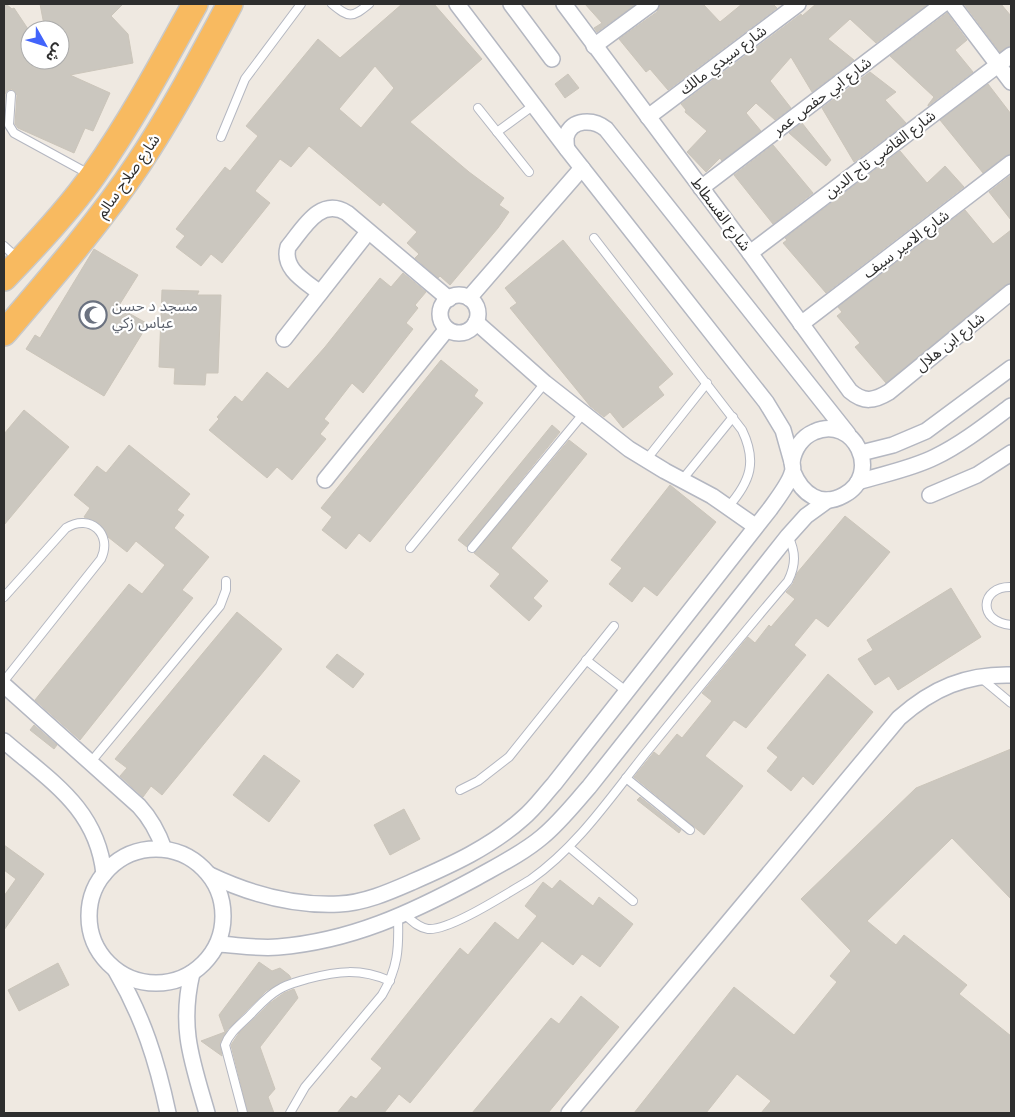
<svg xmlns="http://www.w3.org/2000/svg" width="1015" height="1117" font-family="Poppins,'Noto Sans Arabic',sans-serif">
	<rect width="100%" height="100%" fill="#efe9e1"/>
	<!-- building -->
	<g fill="#cbc7bf" stroke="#cbc5ba" fill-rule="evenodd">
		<polygon points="4,4 6,4 12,9 14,8 30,32 30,60 60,60 60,30 45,30 40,4 123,4 111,16 128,34 133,63 70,75 110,93 93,131 85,128 74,153 18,128 15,124 17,95 12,89 8,90 5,94 4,118"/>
		<path d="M402,4h32l48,55 -72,63 59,50 35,26 -5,7 10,7 -11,16 -48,57 -10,-9 -2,2 -23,-20 4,-4 -12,-11 10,-11 -34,-30 -3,4 -71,-60 -18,21 -11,-8 -25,32 15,12 -48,60 -11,-9 -10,12 -25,-19 9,-11 -9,-7 49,-62 5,4 28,-35 -12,-10 72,-87 22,19zM375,66l19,22 -33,40 -22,-19z"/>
		<polygon points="585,4 636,4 597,32 594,28 602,23"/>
		<polygon points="660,4 703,4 720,22 742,4 773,4 777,8 668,90 650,69 646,72 619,39 657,12"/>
		<polygon points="816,4 928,4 876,43 850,19 828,39 854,60 812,92 791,57 770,81 791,108 775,120 756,103 746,113 761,131 722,161 720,158 706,172 687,152 707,131 685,112 686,110 681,104 801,14 802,16"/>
		<polygon points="964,4 1001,4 1011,16 1011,46 1000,52"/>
		<polygon points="947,13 967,40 955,50 973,72 928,106 928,105 934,97 890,56"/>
		<polygon points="870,72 896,92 885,100 906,123 854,162 822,108"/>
		<polygon points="568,74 579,88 565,98 555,84"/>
		<polygon points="988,84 1011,114 1011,154 1005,156 983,173 940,120"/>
		<polygon points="802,123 831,160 826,166 789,133"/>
		<polygon points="773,145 813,193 773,224 734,175"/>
		<polygon points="900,151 927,183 945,166 964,187 826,293 783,243 787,240 785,238"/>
		<polygon points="1011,175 1011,220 989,192"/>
		<polygon points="965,210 993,244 1011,230 1011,283 1005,285 886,383 855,347 860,343 837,316 842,312 838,307"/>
		<polygon points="563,240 673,374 658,387 664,395 623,428 610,412 604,417 590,406 510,308 517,303 505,288"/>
		<polygon points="94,249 138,275 118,307 148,324 104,396 26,349 35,335 40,338"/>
		<polygon points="403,273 426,292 415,305 418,308 406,323 413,329 363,393 352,383 324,419 329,423 320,434 326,439 292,480 277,467 267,478 209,430 219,419 217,417 235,396 242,402 267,372 288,389 325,347 380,278 391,287"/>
		<polygon points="162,290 199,291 197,295 221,295 218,373 206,373 205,385 174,384 175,368 159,367"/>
		<polygon points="441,360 478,390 474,396 483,403 370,542 359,533 346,549 322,530 332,517 321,508"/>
		<polygon points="24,410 69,447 4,525 4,434"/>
		<polygon points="552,425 560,432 467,547 458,540"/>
		<polygon points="569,440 587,454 511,548 548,581 533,598 542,606 529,621 490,586 500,574 474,553"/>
		<polygon points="129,445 190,494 177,510 184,515 174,528 209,557 182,590 193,598 80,740 35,700 129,584 142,594 165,565 136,541 127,552 108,537 100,524 84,517 90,508 74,495 97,466 106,473"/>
		<polygon points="670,485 716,522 657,596 644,586 632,602 609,584 622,568 611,560"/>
		<polygon points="845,516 890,552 828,627 816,618 794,645 806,655 746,728 734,720 705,756 743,786 704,835 634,777 654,752 659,756 677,734 682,738 712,701 702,693 748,637 755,643 769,625 771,627 795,599 786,592 793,584 797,573"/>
		<polygon points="951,588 981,637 898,690 889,676 875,685 858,659 873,650 867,640"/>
		<polygon points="237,612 282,649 162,795 151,786 143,797 120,776 127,768 115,759"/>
		<polygon points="337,654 364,674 353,688 326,667"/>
		<polygon points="828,674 873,712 813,785 803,776 791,791 767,771 778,757 767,748"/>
		<polygon points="34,725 57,745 54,749 30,730"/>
		<polygon points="1011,749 1011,899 952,838 867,921 896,945 904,935 967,985 959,994 1011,1036 1011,1113 761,1113 771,1101 737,1074 706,1113 634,1113 734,987 794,1035 837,982 830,976 851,951 801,899 916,788"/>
		<polygon points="264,755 300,781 269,822 233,795"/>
		<polygon points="640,797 681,830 679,833 637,800"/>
		<polygon points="404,809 420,839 390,855 374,825"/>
		<polygon points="4,845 44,874 4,930 4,896 16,879 4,870"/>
		<polygon points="560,880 593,906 599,897 633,924 600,967 582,954 573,965 542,941 410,1103 399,1094 384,1113 337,1113 351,1096 356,1099 382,1068 371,1059 460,948 468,955 495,922 518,940 537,916 525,906 543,882 552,889"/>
		<polygon points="259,962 272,971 280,968 289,975 291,978 266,991 228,1029 220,1043 222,1056 201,1041 225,1032 219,1015"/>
		<polygon points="58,963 69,985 19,1011 8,990"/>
		<polygon points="294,989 298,998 260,1047 275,1089 268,1097 274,1113 248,1113 231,1045 239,1033 270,1003 284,993"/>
		<polygon points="581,996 619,1027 548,1113 472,1113 551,1018 559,1024"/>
	</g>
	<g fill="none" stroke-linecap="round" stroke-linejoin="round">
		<!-- service casing -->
		<g stroke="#b4b7c1" stroke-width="10">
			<g id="service">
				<path d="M332,4c17,14 20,14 37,0"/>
				<polyline points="11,95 9,125 14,133 89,174"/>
				<polyline points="478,108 529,172"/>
				<polyline points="497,132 534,105"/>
				<polyline points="221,137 245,79 301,4"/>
				<path d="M594,238l148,192c15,31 9,51 -14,77"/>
				<polyline points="4,246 17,258"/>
				<polyline points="646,460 707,383"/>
				<polyline points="682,480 733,417"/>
				<polyline points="410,548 545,383"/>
				<polyline points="472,548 583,414"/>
				<path d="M1011,587c-31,-1 -34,35 0,38"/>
				<path d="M4,597l62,-69c24,-15 47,6 35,31l-97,122"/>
				<polyline points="586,660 626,691"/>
				<polyline points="981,678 1011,703"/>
				<polyline points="90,763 220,606 226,590 226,581"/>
				<polyline points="626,778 690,830"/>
				<polyline points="460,790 478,781 509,757 614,626"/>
				<polyline points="569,847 633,901"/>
				<path d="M405,915c7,6 14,13 23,14 22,2 81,-37 102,-49 47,-33 80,-82 115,-126 47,-58 94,-116 143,-173 8,-16 8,-29 0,-45"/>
				<path d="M243,1113l-18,-68c4,-12 15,-20 24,-29 9,-9 18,-20 29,-26 9,-6 19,-8 29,-11 31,-8 53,-11 83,2"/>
				<path d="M290,1113l15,-26 77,-92c16,-27 17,-46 16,-77"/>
			</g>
		</g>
		<!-- minor casing -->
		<g stroke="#b4b7c1" stroke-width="18">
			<g id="minor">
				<polyline points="457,4 567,149 766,402 783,430 792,462"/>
				<polyline points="511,4 552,59"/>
				<path d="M564,4l186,249 100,138c14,12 24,10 39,1l122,-100"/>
				<polyline points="952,4 1011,82"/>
				<polyline points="594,46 651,4"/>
				<polyline points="648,117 798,4"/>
				<path d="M567,149c-1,-3 -1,-8 -1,-12 5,-19 28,-18 40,-8l242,305"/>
				<polyline points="701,188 943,4"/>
				<polyline points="750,253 1011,55"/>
				<path d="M320,293c-15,-12 -38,-24 -32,-46 15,-18 32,-51 59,-34l102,86"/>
				<circle cx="459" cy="314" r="19"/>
				<polyline points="469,298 582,168"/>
				<polyline points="476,322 545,383 629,449 665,471 712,496 755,526"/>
				<polyline points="801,324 1011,163"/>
				<polyline points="284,339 368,232"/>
				<polyline points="861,453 893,445 926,431 1011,368"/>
				<polyline points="325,480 447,329"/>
				<path d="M858,482c25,-8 53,-13 77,-25 27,-13 52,-33 76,-51"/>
				<polyline points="930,495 977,475 1011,453"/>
				<path d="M4,685l135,121c12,13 19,26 25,43"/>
				<path d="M4,741c46,40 93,67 100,133"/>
				<circle cx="156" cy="916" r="67"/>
				<path d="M210,875c40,19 85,31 129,29 25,-1 50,-12 73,-22 39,-17 79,-35 111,-64 12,-10 21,-23 31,-34l216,-275c7,-10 19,-25 22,-36 2,-3 0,-8 0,-11 2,-13 10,-25 22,-30 40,-18 69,42 30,63 -23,13 -42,-1 -51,-23"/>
				<path d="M218,944c19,1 41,5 60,3 73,-6 133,-34 196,-68 23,-13 48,-25 68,-42 18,-15 32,-33 47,-50l199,-251 18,-20 22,-16"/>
				<path d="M116,971c27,46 41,90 52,142"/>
				<path d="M192,973c-13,55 0,88 15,140"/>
				<path d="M569,1113l330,-395c34,-30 67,-44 112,-43"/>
			</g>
		</g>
		<!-- trunk casing -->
		<g stroke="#c9c9c9" stroke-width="28">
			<g id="trunk">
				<path d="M4,278c30,-31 65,-68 90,-104 38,-54 69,-112 101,-170"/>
				<path d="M4,333c47,-55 95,-110 135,-170 34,-51 62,-105 91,-159"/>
			</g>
		</g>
		<!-- service -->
		<use href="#service" stroke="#fff" stroke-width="8"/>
		<!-- minor -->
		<use href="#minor" stroke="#fff" stroke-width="15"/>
		<!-- trunk -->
		<use href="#trunk" stroke="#f8ba60" stroke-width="25"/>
	</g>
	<!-- icons -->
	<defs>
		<g id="mosque-ring" transform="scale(1.4375)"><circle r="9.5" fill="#fff" stroke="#6b7280" stroke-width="1.5"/><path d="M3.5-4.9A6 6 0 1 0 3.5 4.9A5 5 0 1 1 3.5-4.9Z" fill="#6b7280"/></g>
	</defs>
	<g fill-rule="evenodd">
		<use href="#mosque-ring" x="93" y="315"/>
	</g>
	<g text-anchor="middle" stroke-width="4.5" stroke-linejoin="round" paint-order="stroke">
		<!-- street labels -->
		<g font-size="15" fill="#2e2e2e" stroke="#fff">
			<text transform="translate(723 60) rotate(-37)" y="5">شارع سيدي مالك</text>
			<text transform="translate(822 96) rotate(-37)" y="5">شارع ابي حفص عمر</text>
			<text transform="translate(880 154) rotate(-37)" y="5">شارع القاضي تاج الدين</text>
			<text transform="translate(128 176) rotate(-55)" y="5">شارع صلاح سالم</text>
			<text transform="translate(721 214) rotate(53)" y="5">شارع الفسطاط</text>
			<text transform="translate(906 244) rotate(-37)" y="5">شارع الامير سيف</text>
			<text transform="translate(950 342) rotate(-39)" y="5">شارع ابن هلال</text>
		</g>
		<!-- worship labels -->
		<g font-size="15" fill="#5b616d" stroke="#fff" text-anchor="start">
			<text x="112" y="311">مسجد د حسن<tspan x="112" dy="17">عباس زكي</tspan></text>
		</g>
	</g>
	<!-- border -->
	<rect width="1015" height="1117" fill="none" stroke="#2e2e2e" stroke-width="10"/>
	<!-- north arrow -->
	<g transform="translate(45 45) rotate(129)"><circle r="24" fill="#ffffff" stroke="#ababab"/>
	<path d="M0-4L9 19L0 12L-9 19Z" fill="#4264fb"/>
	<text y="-8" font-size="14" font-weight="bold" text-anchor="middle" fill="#2e2e2e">ش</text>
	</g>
</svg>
